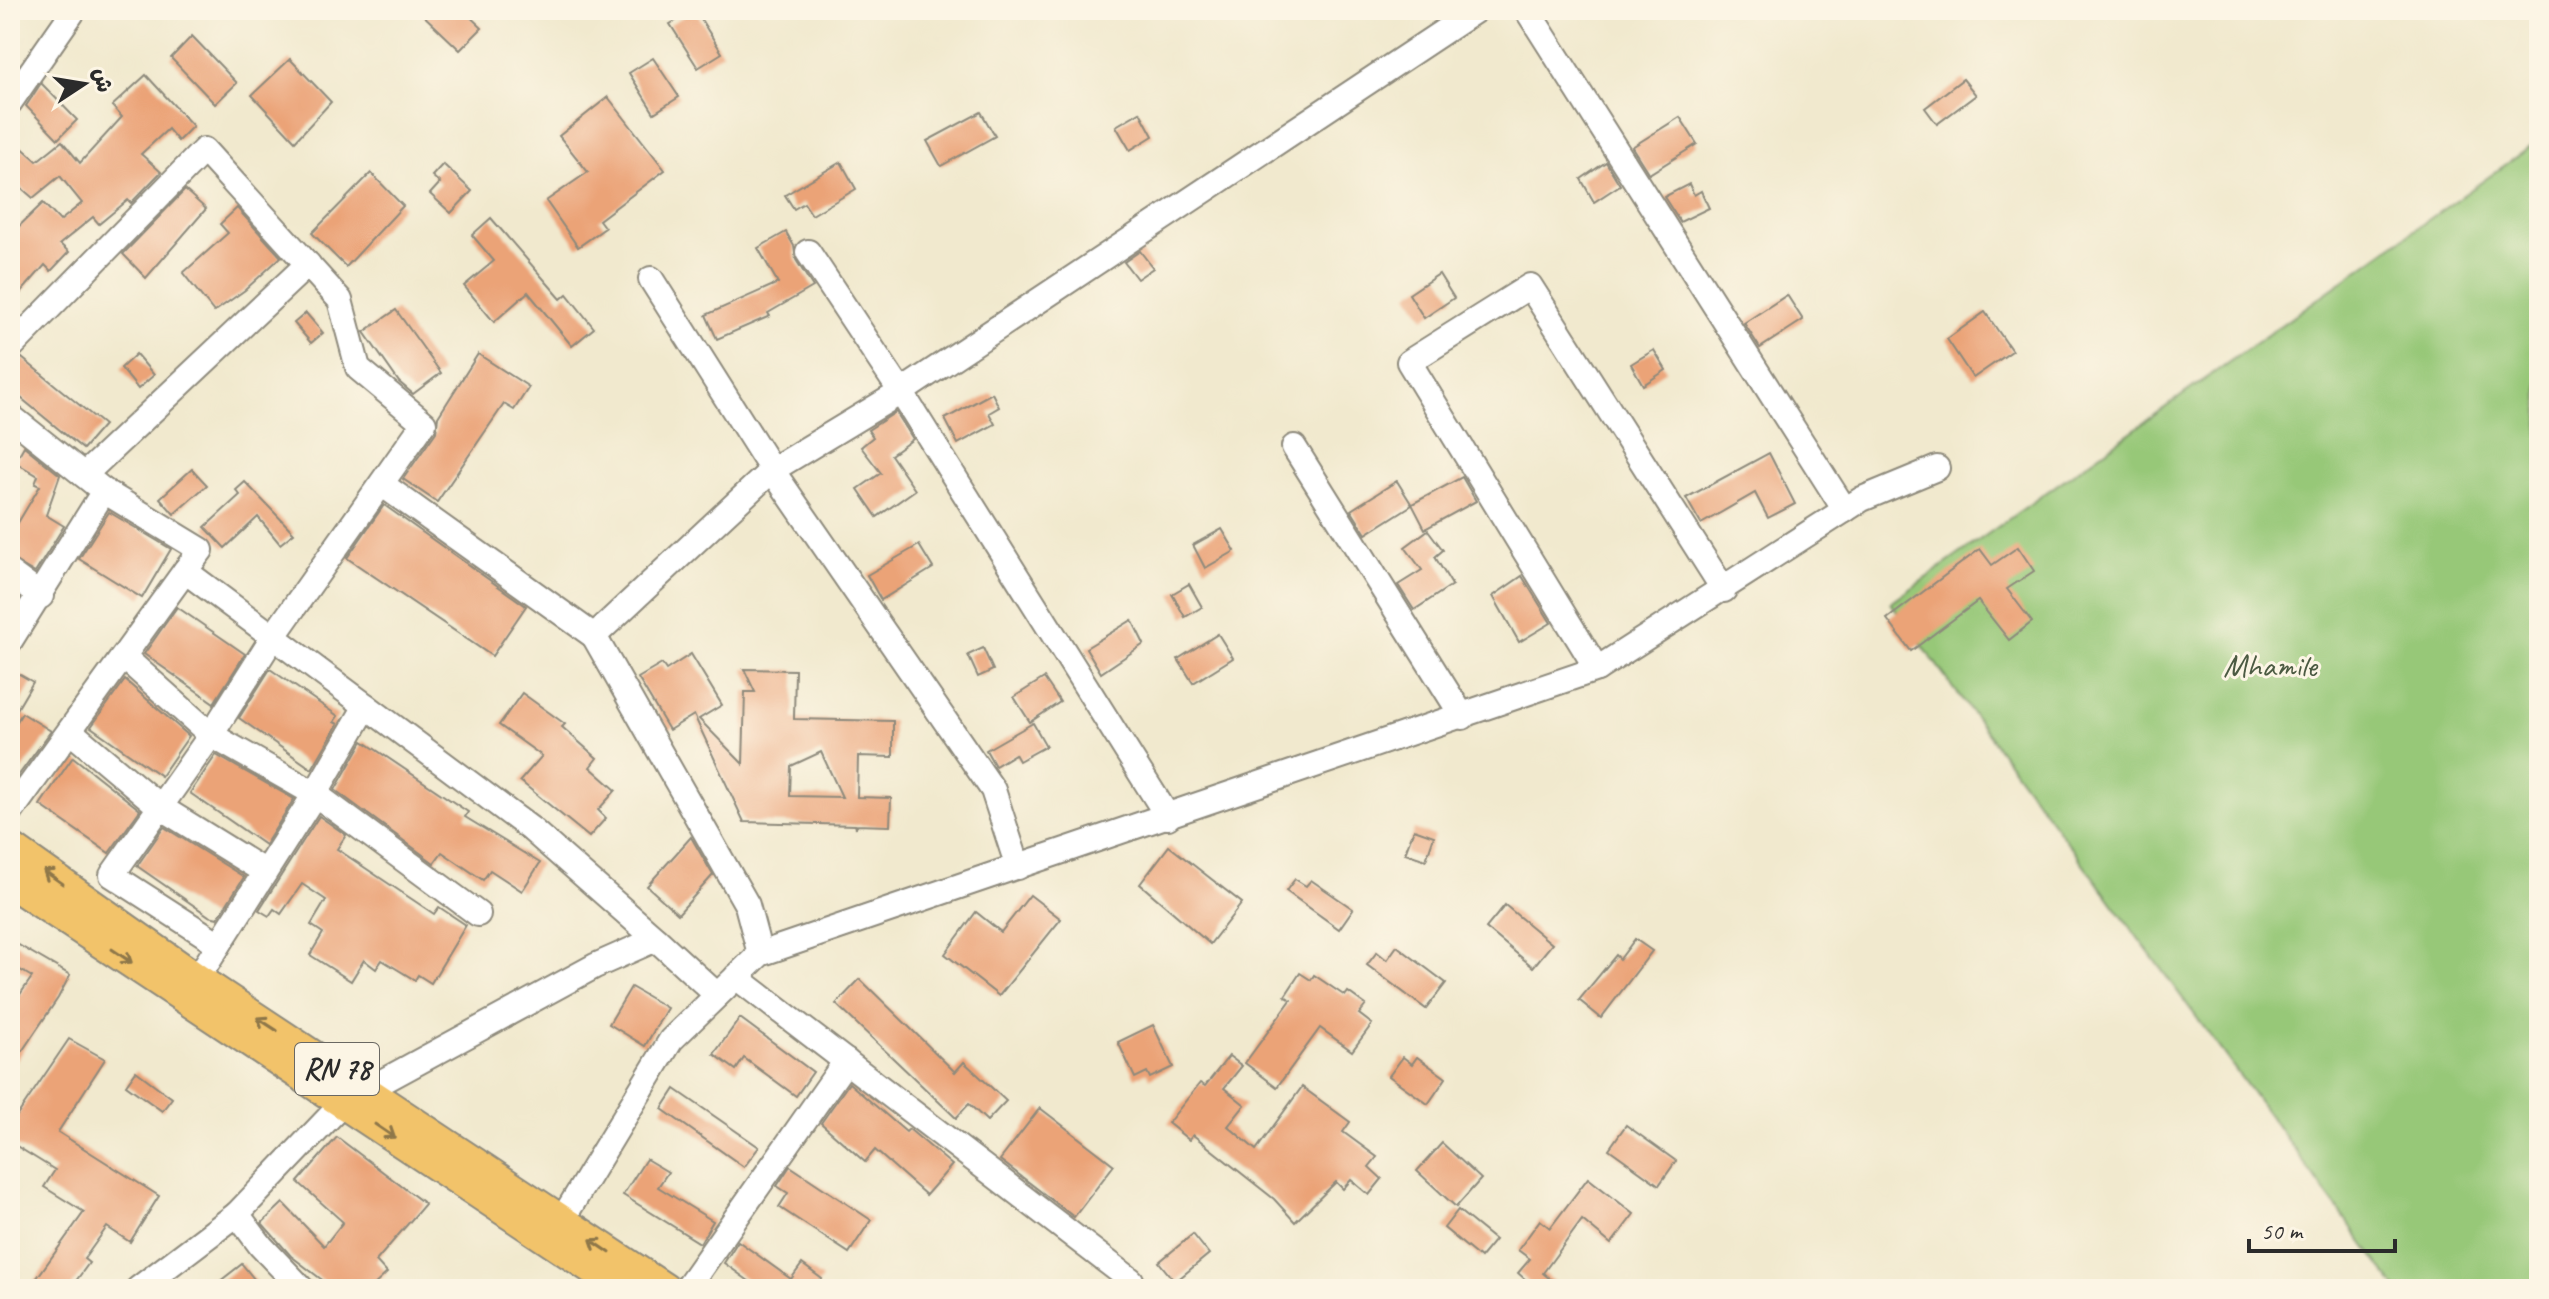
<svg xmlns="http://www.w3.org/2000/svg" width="2549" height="1299" font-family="Caveat,'Playpen Sans Arabic',sans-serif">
	<rect width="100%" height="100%" fill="#fcf5e5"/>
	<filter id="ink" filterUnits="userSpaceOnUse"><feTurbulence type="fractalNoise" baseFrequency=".0125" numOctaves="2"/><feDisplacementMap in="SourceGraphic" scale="16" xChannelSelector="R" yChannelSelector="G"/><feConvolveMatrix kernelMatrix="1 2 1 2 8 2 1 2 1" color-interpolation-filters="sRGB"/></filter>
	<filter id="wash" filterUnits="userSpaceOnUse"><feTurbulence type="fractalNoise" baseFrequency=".006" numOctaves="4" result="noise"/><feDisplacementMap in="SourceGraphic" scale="32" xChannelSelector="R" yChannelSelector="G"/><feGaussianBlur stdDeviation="1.8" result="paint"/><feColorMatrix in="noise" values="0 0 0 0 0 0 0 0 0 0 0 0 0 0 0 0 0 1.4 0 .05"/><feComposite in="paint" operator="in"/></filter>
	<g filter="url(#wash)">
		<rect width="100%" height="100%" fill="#f1e9ce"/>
		<!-- green -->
		<polygon fill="#97c878" stroke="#617a52" stroke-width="2" points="2539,141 2539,1289 2397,1289 1891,603"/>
		<g id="blocks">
			<!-- building -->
			<g fill="#eba377" fill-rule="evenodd">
				<polygon points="418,10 463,10 482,28 460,50"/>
				<polygon points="695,10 722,53 698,68 670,24"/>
				<polygon points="192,36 237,83 215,104 171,58"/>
				<polygon points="653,58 679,97 654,113 629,73"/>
				<polygon points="290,59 331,102 295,141 252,95"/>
				<polygon points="146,75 193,126 178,141 168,129 141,154 161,172 131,203 128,200 99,224 93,217 60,244 69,252 51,271 45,265 10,305 10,235 43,203 60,221 82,203 60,176 33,198 10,178 10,137 37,161 62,141 80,163 122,117 112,106"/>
				<polygon points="1963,79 1976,95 1937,124 1925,108"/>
				<polygon points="41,83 77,120 58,139 26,106"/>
				<polygon points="608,97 665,170 599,220 605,228 578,247 546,201 588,172 559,136"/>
				<polygon points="981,112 995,136 941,166 927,141"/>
				<polygon points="1140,112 1153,136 1130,150 1116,126"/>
				<polygon points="1680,117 1697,144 1649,174 1632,147"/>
				<polygon points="841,162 856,189 812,215 804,203 794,209 785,195"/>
				<polygon points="1606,162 1620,185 1594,202 1581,179"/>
				<polygon points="443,164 472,191 451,213 430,194 440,183 432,176"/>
				<polygon points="371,173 403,206 346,267 312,233"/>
				<polygon points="1689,184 1694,195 1701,191 1709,208 1680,222 1664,197"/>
				<polygon points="185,190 206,209 146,278 123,254"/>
				<polygon points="237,208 281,257 245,290 214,312 183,273 228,233 220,224"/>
				<polygon points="491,218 561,299 567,294 594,328 572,346 528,292 494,322 464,286 494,261 472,235"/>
				<polygon points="786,232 794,246 796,260 813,287 768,313 770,316 717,339 706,315 778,283 758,248"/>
				<polygon points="1140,251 1153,268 1137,279 1124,262"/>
				<polygon points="1439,274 1454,298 1424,318 1409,294"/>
				<polygon points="1787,295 1803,320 1760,348 1744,323"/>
				<polygon points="396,310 441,373 413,394 399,382 364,332"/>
				<polygon points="1985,312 2012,351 1973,378 1947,339"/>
				<polygon points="306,313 323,333 311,343 294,323"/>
				<polygon points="1654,350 1666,370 1643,385 1631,364"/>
				<polygon points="136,354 154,375 138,389 121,368"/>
				<polygon points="478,354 529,387 514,410 504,404 437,502 403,479 436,432 438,417"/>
				<polygon points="22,358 104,425 83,449 10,389 10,363"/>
				<polygon points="992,393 999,407 989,413 995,424 958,444 945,419"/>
				<polygon points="896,412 913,439 891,455 915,490 877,517 858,489 881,473 861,447 873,437 868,430"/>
				<polygon points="24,446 60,475 46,515 64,526 35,573 10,558 10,536 40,486 35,484 38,476 15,462"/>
				<polygon points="1769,453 1795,504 1768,518 1755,493 1701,524 1686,498"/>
				<polygon points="192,469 207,485 174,514 160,498"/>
				<polygon points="1462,477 1476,501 1425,529 1412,504"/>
				<polygon points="1397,481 1412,505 1366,534 1351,510"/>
				<polygon points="245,482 294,533 280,544 258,517 225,548 205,527 240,495 236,490"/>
				<polygon points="384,505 526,606 492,656 347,558"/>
				<polygon points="109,512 171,549 142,598 79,559"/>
				<polygon points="1222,529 1235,551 1205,568 1193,545"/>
				<polygon points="1428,530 1443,550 1435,557 1452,585 1414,610 1398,585 1422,570 1405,547"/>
				<polygon points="919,545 933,568 881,600 867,575"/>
				<polygon points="2018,547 2034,571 2007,589 2032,622 2009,640 1978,601 1911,651 1887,619 1980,549 1992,565"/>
				<polygon points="1522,576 1551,623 1519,642 1493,596"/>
				<polygon points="1189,584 1202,607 1185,617 1172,594"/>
				<polygon points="177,607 245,654 214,703 144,654"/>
				<polygon points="1132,620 1144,644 1101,673 1086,648"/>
				<polygon points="1218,634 1233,658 1193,683 1178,659"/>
				<polygon points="983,648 993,670 978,677 968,655"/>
				<path d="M691,654l31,51 -23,14 44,45 2,-72h10l-11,-23 51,1 -1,49 99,2v36l-35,-1 -1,41 34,1 -1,28 -34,-1v3l-1,-3 -111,-3 -50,-107 -25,15 -31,-52 24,-14 4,6zM821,752l21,45 -52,-1 1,-30z"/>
				<polygon points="10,669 33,682 10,721"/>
				<polygon points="270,669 338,716 334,722 338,724 312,769 239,718"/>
				<polygon points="1044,678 1060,702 1030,722 1014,697"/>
				<polygon points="125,680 189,736 161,776 91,727"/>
				<polygon points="522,693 565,724 562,727 597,758 590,767 616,790 598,810 606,818 589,837 520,781 542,756 499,725"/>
				<polygon points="22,713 51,731 10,787 10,733"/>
				<polygon points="1033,723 1046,746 1019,761 1015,754 995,766 986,750"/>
				<polygon points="363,741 468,812 465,817 540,863 522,891 490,870 483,880 442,852 434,863 335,790"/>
				<polygon points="216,755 294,799 265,845 190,793"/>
				<polygon points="73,757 140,810 109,853 40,805"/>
				<polygon points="319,816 346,835 337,849 434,914 439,907 466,925 431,983 418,975 415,980 382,960 376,969 364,960 351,981 310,955 323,933 311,925 326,900 302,884 281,914 274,909 269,916 259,910"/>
				<polygon points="164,827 244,877 218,918 209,916 137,866"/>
				<polygon points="1414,829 1434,836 1426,860 1405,853"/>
				<polygon points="691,837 713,875 678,914 647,886"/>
				<polygon points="1169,846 1242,903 1210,944 1140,884"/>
				<polygon points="1295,879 1306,886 1311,880 1353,909 1339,929 1286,891"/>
				<polygon points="1030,895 1061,919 999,996 945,954 976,912 1001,932"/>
				<polygon points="1505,905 1552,944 1533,967 1486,928"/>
				<polygon points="1635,939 1652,951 1601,1018 1579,1000 1616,955 1620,959"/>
				<polygon points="10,940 70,975 58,998 10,1069 10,1009 32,977 10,964"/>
				<polygon points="1397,946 1446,983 1426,1009 1367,965 1377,952 1387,960"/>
				<polygon points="1300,973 1311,980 1314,975 1345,996 1348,992 1366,1005 1359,1014 1372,1024 1352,1051 1320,1028 1277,1087 1245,1063 1291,1000 1285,996"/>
				<polygon points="860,979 955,1072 964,1062 1006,1101 987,1121 969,1104 956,1118 836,1004"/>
				<polygon points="631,987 667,1008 645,1046 609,1024"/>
				<polygon points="740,1018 813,1072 796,1096 744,1058 736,1070 714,1054"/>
				<polygon points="1153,1025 1173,1067 1150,1078 1147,1072 1135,1078 1118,1042"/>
				<polygon points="69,1039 105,1059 58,1132 159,1196 130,1242 107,1227 84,1259 89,1263 70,1289 29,1289 84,1212 44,1187 55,1170 10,1142 10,1126"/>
				<polygon points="1229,1056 1242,1066 1224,1088 1245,1105 1228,1126 1256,1150 1302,1087 1350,1122 1343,1132 1377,1157 1369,1167 1382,1179 1369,1195 1351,1180 1343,1189 1336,1182 1295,1222 1274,1199 1193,1135 1189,1140 1168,1123 1200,1083 1205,1086"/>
				<polygon points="1403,1057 1412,1064 1417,1057 1446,1078 1428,1104 1389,1076"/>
				<polygon points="136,1071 172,1098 162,1111 126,1085"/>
				<polygon points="849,1083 906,1132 909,1129 952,1165 926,1195 875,1150 865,1162 821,1123"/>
				<polygon points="675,1089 759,1147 744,1167 662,1109"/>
				<polygon points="1040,1108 1114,1165 1074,1217 1000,1160"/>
				<polygon points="1626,1125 1676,1161 1659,1185 1609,1149"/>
				<polygon points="337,1137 425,1204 376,1261 387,1273 370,1289 334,1289 291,1256 262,1223 283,1203 324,1246 343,1222 298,1182"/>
				<polygon points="1442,1143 1481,1179 1456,1207 1417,1171"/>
				<polygon points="646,1159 668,1172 658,1187 713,1221 700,1243 623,1195"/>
				<polygon points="790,1166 871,1220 849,1253 779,1207 788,1193 777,1186"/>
				<polygon points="1588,1178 1634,1214 1611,1244 1582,1220 1543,1273 1562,1289 1536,1289 1518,1273 1530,1259 1518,1250 1540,1220 1550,1228"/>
				<polygon points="1458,1210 1495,1240 1480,1258 1444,1228"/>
				<polygon points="1193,1234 1209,1254 1175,1282 1159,1262"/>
				<polygon points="738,1241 791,1279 802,1264 822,1279 815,1289 760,1289 724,1263"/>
				<polygon points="242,1264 262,1289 210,1289"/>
			</g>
		</g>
	</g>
	<g filter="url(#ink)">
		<use href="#blocks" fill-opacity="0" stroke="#8e8a7c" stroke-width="2"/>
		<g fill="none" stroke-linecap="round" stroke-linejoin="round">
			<!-- minor casing -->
			<g stroke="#8e8a7c" stroke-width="28">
				<g id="minor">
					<polyline points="1527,10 1845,510"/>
					<polyline points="10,102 72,13 69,10"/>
					<polyline points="808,252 901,392 1168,817"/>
					<polyline points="651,279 772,470 993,790 1018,867"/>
					<polyline points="10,348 204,150 340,300 358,368 424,423 273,637 211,735 112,875 219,944"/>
					<polyline points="10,416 104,491 10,641"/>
					<polyline points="1294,447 1463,717"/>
					<polyline points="84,475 308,264"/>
					<polyline points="383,485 594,636 772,470 901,392 1476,10"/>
					<polyline points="104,491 201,550 185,571"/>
					<polyline points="10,573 41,596"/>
					<polyline points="594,636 747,905 760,954"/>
					<polyline points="124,657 211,735 315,794 478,914"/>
					<polyline points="1597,669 1409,362 1530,286 1724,590"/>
					<polyline points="70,731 160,807 265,872"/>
					<polyline points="10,813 185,571 531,829 656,939"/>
					<polyline points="736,977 1131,1280"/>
					<polyline points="197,979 315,794 366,706"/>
					<polyline points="562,1220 671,1040 760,954 1597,669 1862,499 1937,468"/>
					<polyline points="138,1289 237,1214"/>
					<polyline points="302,1289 261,1246 237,1214 343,1103 595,966 656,939 717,995"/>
					<polyline points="686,1289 846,1061"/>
				</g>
			</g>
			<!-- major casing -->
			<g stroke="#8e8a7c" stroke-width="34">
				<g id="major">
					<polyline points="10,847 197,979 665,1289"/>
					<polyline points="10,882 623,1289"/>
				</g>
			</g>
			<!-- minor -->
			<use href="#minor" stroke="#fff" stroke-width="24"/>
			<!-- major -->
			<use href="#major" stroke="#f2c36a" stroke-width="30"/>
		</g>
		<!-- one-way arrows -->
		<defs><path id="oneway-shaft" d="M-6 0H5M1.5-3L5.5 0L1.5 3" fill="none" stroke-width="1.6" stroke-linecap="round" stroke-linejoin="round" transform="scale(2)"/></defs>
		<g stroke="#8e774a">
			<use href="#oneway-shaft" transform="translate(53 877) rotate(-145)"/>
			<use href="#oneway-shaft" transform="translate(122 956) rotate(34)"/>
			<use href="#oneway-shaft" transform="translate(267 1024) rotate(-147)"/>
			<use href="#oneway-shaft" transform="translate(385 1131) rotate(34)"/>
			<use href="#oneway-shaft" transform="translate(600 1246) rotate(-146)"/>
		</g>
	</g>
	<g text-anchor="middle" stroke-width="6" stroke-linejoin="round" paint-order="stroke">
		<!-- shield labels -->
		<rect fill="#fcf5e5" stroke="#6a6863" stroke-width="2" x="295" y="1043" width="84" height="52" rx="6"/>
		<g font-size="30" font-weight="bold" fill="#2b2b2b">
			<text x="337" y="1079">RN 78</text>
		</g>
		<!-- park labels -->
		<g font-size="32" fill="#4b5a42" stroke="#fcf5e5">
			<text x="2270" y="676">Mhamile</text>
		</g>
	</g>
	<!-- margin -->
	<rect width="2549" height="1299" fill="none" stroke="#fcf5e5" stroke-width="40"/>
	<!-- north arrow -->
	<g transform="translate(84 84) rotate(78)" stroke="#fcf5e5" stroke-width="6" paint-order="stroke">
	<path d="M0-6L14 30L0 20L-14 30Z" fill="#2b2b2b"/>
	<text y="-12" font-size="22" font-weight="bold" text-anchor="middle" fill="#2b2b2b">ش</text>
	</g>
	<!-- scale -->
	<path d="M2249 1239v12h146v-12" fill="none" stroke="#2b2b2b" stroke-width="4"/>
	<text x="2261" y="1239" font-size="24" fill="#2b2b2b" stroke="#fcf5e5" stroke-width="6" paint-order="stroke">50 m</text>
</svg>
